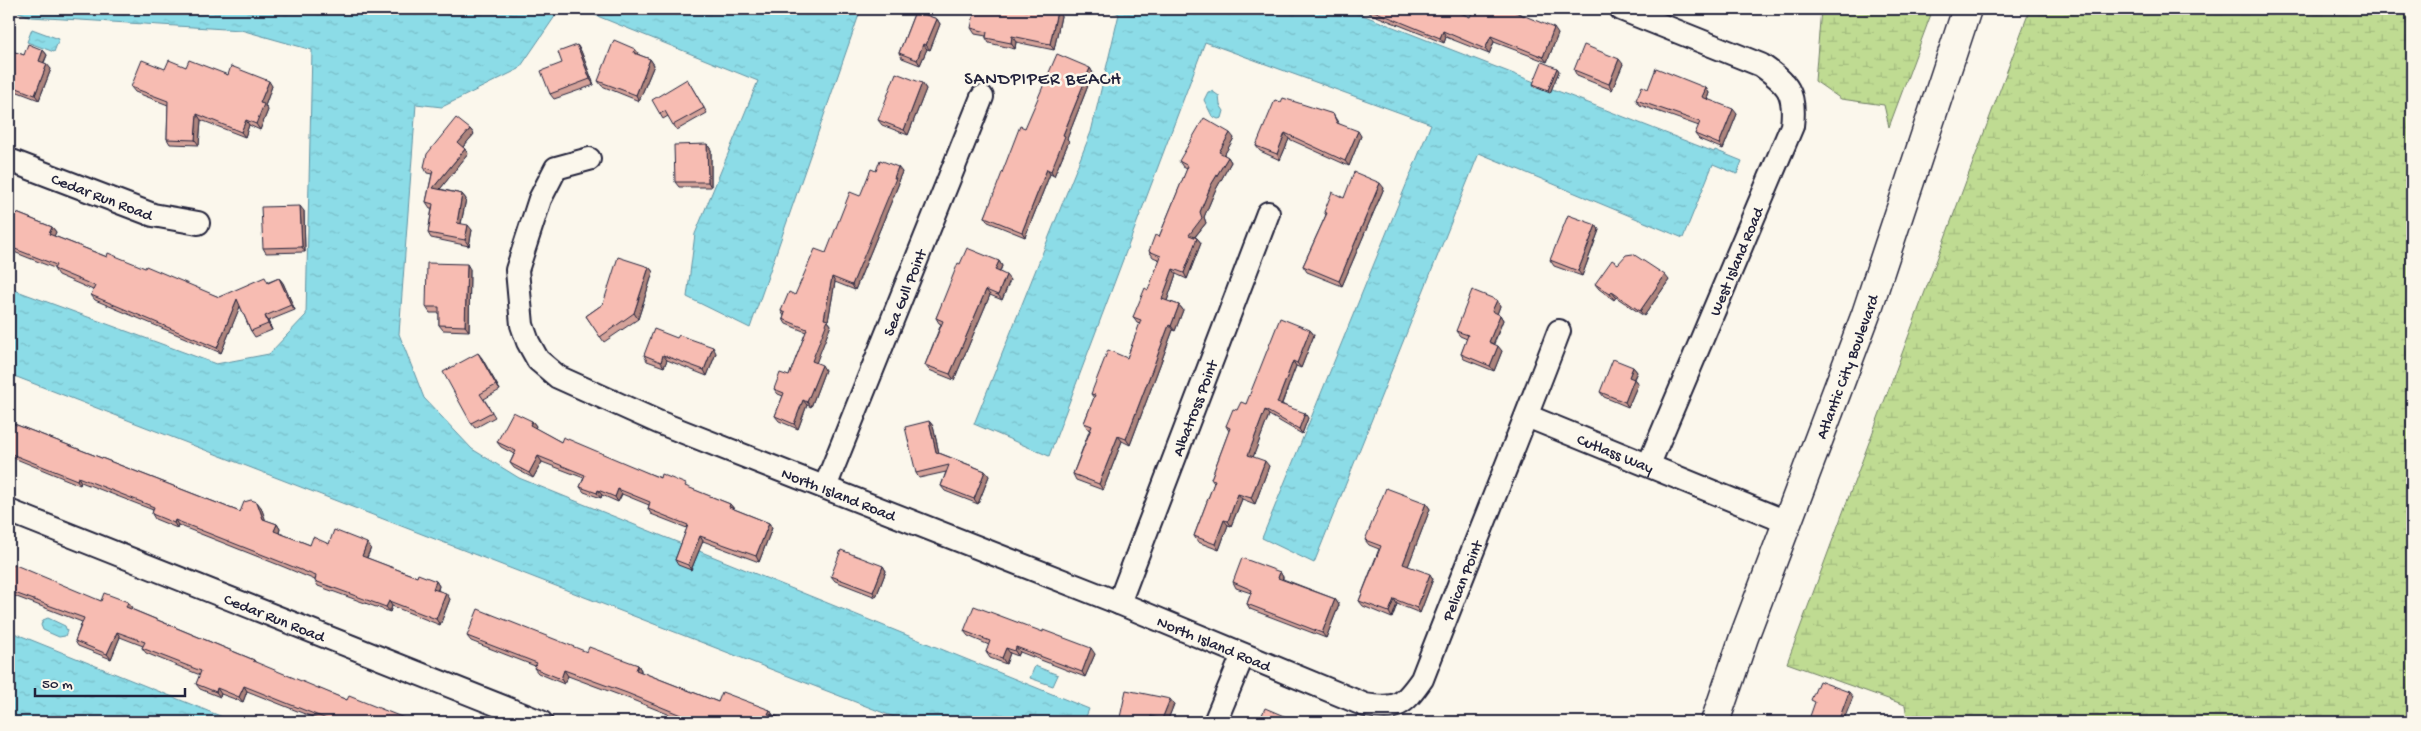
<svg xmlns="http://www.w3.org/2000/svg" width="2421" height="731" font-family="'Gochi Hand',sans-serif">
	<defs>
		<pattern id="wetland-marsh" width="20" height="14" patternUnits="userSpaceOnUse" patternTransform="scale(1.25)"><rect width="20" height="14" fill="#bfdb92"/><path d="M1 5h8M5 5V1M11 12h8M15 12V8" fill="none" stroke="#a4bc7f"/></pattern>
		<pattern id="water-ripples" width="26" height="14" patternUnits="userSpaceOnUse" patternTransform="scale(1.25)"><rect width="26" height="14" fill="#8cdce7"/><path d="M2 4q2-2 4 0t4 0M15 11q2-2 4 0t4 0" fill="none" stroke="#78bcc7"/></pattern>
	</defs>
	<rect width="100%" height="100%" fill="#fbf7ec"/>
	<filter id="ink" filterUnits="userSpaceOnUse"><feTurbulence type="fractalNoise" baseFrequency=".02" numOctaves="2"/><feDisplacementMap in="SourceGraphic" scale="10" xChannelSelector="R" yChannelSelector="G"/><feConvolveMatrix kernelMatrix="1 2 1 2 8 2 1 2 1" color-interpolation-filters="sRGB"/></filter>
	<g filter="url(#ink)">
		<!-- wetland -->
		<g fill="url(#wetland-marsh)" stroke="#707e66">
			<polygon points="1821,9 1933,9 1889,127 1884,105 1841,99 1815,81"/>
			<polygon points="2030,9 2412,9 2412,722 1908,722 1905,705 1787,663"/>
		</g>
		<!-- water -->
		<g fill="url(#water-ripples)" stroke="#6292a2">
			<polygon points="11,9 560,9 519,69 442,107 416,104 399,334 424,398 472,449 519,478 1089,709 1084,722 907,722 9,374 9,288 216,364 269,354 306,315 312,50 241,30 31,17"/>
			<polygon points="580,9 861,9 750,328 687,297 695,234 758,81"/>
			<polygon points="1108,9 1347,9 1714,152 1715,150 1742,161 1737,174 1713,164 1683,238 1479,153 1314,563 1262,538 1431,124 1205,42 1049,456 974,424 1091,132 1119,14"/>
			<polygon points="32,29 59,39 54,52 27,42"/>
			<polygon points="1212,91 1219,96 1220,105 1224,111 1222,118 1218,119 1212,116 1204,100 1208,92"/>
			<polygon points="48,618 65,626 67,631 65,636 59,637 43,630 41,625 43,620"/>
			<polygon points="9,631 235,722 9,722"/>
			<polygon points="1035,666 1058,675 1053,686 1030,678"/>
		</g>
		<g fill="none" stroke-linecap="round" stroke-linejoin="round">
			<!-- minor casing -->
			<g stroke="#22223b" stroke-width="26">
				<g id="minor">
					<path d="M1621,9l140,56c27,19 35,27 31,61l-143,338"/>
					<path id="s1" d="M589,159l-33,9 -16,31 -23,71 5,55 6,17 10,18 20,17 100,45 461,181 246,102c33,5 38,1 57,-26 45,-116 93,-232 137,-348"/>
					<path id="s2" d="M9,160l144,55 45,8"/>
					<path id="s3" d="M1527,416l262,107"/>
					<path id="s4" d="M825,487l157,-390"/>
					<path id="s5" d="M9,511l532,211"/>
					<path id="s6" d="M1119,603l149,-390"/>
					<polyline points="1215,722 1243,655"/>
				</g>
			</g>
			<!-- trunk casing -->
			<g stroke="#22223b" stroke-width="31">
				<g id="trunk">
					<path id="s7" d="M1715,722l29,-85 122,-323 101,-305"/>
				</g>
			</g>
			<!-- minor -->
			<use href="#minor" stroke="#fbf7ec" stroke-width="22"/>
			<!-- trunk -->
			<use href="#trunk" stroke="#fbf7ec" stroke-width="28"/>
		</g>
		<!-- wall -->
		<g fill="#d4a299" stroke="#22223b">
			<polygon points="916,9 938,9 925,15 937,19 940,24 930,50 927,49 920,65 902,58 899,53"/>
			<polygon points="1359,9 1451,9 1470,17 1558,34 1547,62 1494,42 1489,54 1446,37 1444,43"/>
			<polygon points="1027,11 1061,16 1054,50 1016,42 1015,49 989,43 986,38 986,36 975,34 971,28"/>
			<polygon points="577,45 581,51 594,85 554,99 550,94"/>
			<polygon points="9,50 24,55 43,50 47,55 44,63 51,69 39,100 10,89 9,92"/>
			<polygon points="639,54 639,55 650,59 654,65 639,101 602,86 598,81"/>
			<polygon points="1623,64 1612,90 1577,76 1574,70"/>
			<polygon points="186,67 228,75 272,86 265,106 268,110 260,130 249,125 245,137 201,120 199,145 170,144 167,139 168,105 135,92 131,87 165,69"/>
			<polygon points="1090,68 1093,73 1067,139 1069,141 1054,176 1050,174 1025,237 988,222 985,217 1025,128"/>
			<polygon points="1557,68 1559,71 1550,93 1535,87 1533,84"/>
			<polygon points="687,79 707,113 677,130 668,116 663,119 660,114"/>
			<polygon points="922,83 926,89 908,135 882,125 878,120"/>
			<polygon points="1706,88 1709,93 1707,99 1737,114 1723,149 1699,139 1695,134 1699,126 1640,105 1636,100 1648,89"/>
			<polygon points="1281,102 1333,114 1339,124 1361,136 1349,166 1289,139 1280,160 1260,151 1256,146"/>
			<polygon points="470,129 474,134 463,147 468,154 440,189 462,194 466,199 461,224 472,230 469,246 431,238 428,233 432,208 430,208 426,202 432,174 427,173 424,167"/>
			<polygon points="1234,138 1224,155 1228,157 1231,162 1215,191 1204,217 1206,223 1195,237 1197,238 1201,243 1187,279 1176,274 1167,301 1179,305 1183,310 1175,331 1173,330 1130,445 1122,441 1103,490 1076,480 1073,474 1090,429 1088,429 1084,423 1094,398 1091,394 1127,358 1140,324 1137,323 1133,317 1148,290 1160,260 1153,257 1149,251 1159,237 1187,169 1183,167 1179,161"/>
			<polygon points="707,144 711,150 711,187 679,187 675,182"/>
			<polygon points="876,171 902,172 898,181 899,183 855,290 835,282 828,321 831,325 816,362 825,370 811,407 807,405 798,429 779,421 775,416 783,396 778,394 774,389 789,376 806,332 786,324 783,319 784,316 781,311 795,295 826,253"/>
			<polygon points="1384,188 1342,286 1307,272 1303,266 1326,215 1324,212 1344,198"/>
			<polygon points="9,210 52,227 56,232 54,236 107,257 219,297 269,282 279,278 283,283 295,310 268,321 272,330 255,337 251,331 240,306 221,353 95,300 91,295 93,290 58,275 54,269 54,268 14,252 10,247 11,244 9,243"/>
			<polygon points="304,211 305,252 266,253 263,248"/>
			<polygon points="1596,225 1599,230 1582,276 1554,266 1550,260"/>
			<polygon points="999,261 1002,266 1000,272 1010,280 1002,300 990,295 954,380 929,370 925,365 941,324 939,323 936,318 960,264"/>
			<polygon points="1618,264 1669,280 1644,316 1616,297 1614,300 1599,289 1595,284"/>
			<polygon points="649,267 653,272 638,319 604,342 586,316 603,304"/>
			<polygon points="470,269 469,331 443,330 439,325 439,313 430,313 426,307"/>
			<polygon points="1497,300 1500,306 1497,314 1500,315 1503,320 1494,344 1502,351 1494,371 1464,359 1461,354 1467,339 1460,336 1456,331"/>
			<polygon points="1310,330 1314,335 1301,368 1296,366 1282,404 1308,418 1302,434 1269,415 1253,457 1269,466 1255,504 1242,499 1231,526 1228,525 1219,550 1198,542 1194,536 1214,483 1211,479 1229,431 1226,426 1237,410 1246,404"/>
			<polygon points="478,353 500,390 484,399 495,417 475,428 471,423"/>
			<polygon points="716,353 707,376 667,360 664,367 647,361 644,355"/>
			<polygon points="1633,367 1637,372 1634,379 1638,384 1628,407 1604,397 1600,392"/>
			<polygon points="532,421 536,426 535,428 561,442 689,488 730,504 734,509 769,523 772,528 759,562 703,541 691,570 678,565 675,560 687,528 651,514 648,509 649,505 622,494 618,502 602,495 601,498 584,492 580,487 584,478 542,462 533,478 514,468 510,463 514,454 501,447 497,442"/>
			<polygon points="929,421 933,426 939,453 985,471 989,476 978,504 945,491 941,486 946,472 919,478 916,473"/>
			<polygon points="9,422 240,512 261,507 265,520 277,524 280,529 279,533 310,545 329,544 371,548 367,558 417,577 436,581 439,586 438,590 450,599 440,625 392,606 390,612 318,586 315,581 315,580 284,567 178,525 177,528 155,519 152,514 153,510 81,482 80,485 9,456"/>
			<polygon points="1426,503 1430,509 1408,566 1433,579 1420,613 1397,604 1392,618 1363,606 1359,601 1379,549 1369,545 1365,540"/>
			<polygon points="883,566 886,571 876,597 835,581 831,576"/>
			<polygon points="1280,572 1283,577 1283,579 1335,599 1339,605 1326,638 1250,609 1247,604 1251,593 1236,588 1233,582"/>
			<polygon points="9,573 101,601 128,602 132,608 131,609 254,660 256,663 296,680 347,700 407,722 325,722 247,691 243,702 221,694 220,697 200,689 196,684 200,675 146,653 142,648 143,646 120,637 111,659 78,646 75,641 82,622 9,594"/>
			<polygon points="964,631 1095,654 1085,677 1020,652 1018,656 1010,653 1006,664 990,658 986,652 989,645 968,636"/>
			<polygon points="467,636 587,652 638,665 641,670 641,672 718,702 770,710 773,715 791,722 688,722 630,699 568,676 564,684 538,673 534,668 535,666 471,641"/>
			<polygon points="1174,704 1167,722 1119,722"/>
		</g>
		<!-- shaded-wall -->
		<g fill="#ad847d" stroke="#22223b">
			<polygon points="1057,11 1061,16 1054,50 1050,44"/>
			<polygon points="937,19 940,24 930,50 926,45"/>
			<polygon points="1554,28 1558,34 1547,62 1543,57"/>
			<polygon points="1443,31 1446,37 1444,43 1440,38"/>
			<polygon points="1012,36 1016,42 1015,49 1011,43"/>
			<polygon points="1491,36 1494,42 1489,54 1485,49"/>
			<polygon points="923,44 927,49 920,65 917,60"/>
			<polygon points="577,45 581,51 594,85 590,79"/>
			<polygon points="635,49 639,54 638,59 634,53"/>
			<polygon points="43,50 47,55 42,66 39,61"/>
			<polygon points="650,59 654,65 639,101 636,95"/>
			<polygon points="1619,59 1623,64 1612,90 1609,84"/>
			<polygon points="47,64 51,69 39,100 35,95"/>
			<polygon points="1090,68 1093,73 1067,139 1069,141 1054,176 1051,171 1063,135"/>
			<polygon points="1557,68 1559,71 1550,93 1548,90"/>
			<polygon points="269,81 272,86 265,106 268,110 260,130 256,124 260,103"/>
			<polygon points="922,83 926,89 908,135 904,130"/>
			<polygon points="1706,88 1709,93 1706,102 1702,97"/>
			<polygon points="1733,109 1737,114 1723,149 1719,144"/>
			<polygon points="197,114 201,120 199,145 195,140"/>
			<polygon points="246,120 249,125 245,137 241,132"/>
			<polygon points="470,129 474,134 462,148 458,143"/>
			<polygon points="1358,131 1361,136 1349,166 1345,161"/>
			<polygon points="1230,133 1234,138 1223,157 1219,152"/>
			<polygon points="1285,133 1289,139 1280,160 1277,154"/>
			<polygon points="707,144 711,150 711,187 708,182"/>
			<polygon points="465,149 468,154 437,193 433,188"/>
			<polygon points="1228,157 1231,162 1215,191 1204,217 1206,223 1192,240 1189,235 1200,212 1211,185"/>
			<polygon points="898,167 902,172 898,181 899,183 855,290 852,285"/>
			<polygon points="1047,169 1050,174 1025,237 1022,232"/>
			<polygon points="1380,183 1384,188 1342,286 1339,281"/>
			<polygon points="462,194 466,199 460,228 457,223"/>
			<polygon points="300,206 304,211 305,252 302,247"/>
			<polygon points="468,225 472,230 469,246 465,240"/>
			<polygon points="1596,225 1599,230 1582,276 1578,271"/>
			<polygon points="52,227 56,232 53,239 49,234"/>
			<polygon points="1197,238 1201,243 1187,279 1184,273"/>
			<polygon points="999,261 1002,266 998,275 995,270"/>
			<polygon points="467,264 470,269 469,331 465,326"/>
			<polygon points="649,267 653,272 638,319 634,313"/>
			<polygon points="1173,269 1176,274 1166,304 1162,299"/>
			<polygon points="1006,275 1010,280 1002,300 998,295"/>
			<polygon points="1665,275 1669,280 1644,316 1640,311"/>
			<polygon points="832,277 835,282 828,321 831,325 815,366 812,361 824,319"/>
			<polygon points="279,278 283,283 295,310 291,305"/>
			<polygon points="986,290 990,295 954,380 950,374"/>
			<polygon points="1612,292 1616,297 1614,300 1610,294"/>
			<polygon points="237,299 241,304 221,353 217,348"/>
			<polygon points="1497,300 1500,306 1496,317 1492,311"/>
			<polygon points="1179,305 1183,310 1175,331 1171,326"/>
			<polygon points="1500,315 1503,320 1492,347 1489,342"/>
			<polygon points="265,316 268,321 272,330 268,324"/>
			<polygon points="1169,325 1173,330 1130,445 1126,439"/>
			<polygon points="1310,330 1314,335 1301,368 1297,363"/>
			<polygon points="1498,346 1502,351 1494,371 1490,366"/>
			<polygon points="713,347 716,353 707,376 704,370"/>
			<polygon points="478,353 482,358 500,390 496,385"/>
			<polygon points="663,355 667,360 664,367 661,362"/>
			<polygon points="1293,361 1296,366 1280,408 1277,403"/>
			<polygon points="822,365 825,370 811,407 807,402"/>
			<polygon points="1633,367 1637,372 1632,382 1629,377"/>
			<polygon points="1634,379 1638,384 1628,407 1625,402"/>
			<polygon points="803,400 807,405 798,429 794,424"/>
			<polygon points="1265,410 1269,415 1252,460 1248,455"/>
			<polygon points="1305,413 1308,418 1302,434 1299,429"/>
			<polygon points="532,421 536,426 534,431 530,425"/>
			<polygon points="929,421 933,426 940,458 936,452"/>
			<polygon points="1118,436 1122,441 1103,490 1099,484"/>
			<polygon points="538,456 542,462 533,478 529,473"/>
			<polygon points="1265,461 1269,466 1255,504 1251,498"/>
			<polygon points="985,471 989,476 978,504 974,499"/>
			<polygon points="78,477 81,482 80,485 77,480"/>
			<polygon points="618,489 622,494 618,502 615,497"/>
			<polygon points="598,490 602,495 601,498 597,493"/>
			<polygon points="1238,494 1242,499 1231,526 1228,521"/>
			<polygon points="257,502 261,507 267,524 263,519"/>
			<polygon points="1426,503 1430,509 1407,569 1403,564"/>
			<polygon points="730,504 734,509 729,507"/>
			<polygon points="175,520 178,525 177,528 174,523"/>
			<polygon points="1224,520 1228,525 1219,550 1215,544"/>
			<polygon points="769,523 772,528 759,562 756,556"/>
			<polygon points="277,524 280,529 278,536 274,531"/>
			<polygon points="700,536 703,541 691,570 688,565"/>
			<polygon points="367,543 371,548 365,561 362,556"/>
			<polygon points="883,566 886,571 876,597 873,592"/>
			<polygon points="1280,572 1283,577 1281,583 1278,578"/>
			<polygon points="1430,574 1433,579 1420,613 1417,608"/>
			<polygon points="436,581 439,586 436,594 433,589"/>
			<polygon points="446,593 450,599 440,625 436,619"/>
			<polygon points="1335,599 1339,605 1326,638 1322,633"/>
			<polygon points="1394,599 1397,604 1392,618 1389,612"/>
			<polygon points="389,601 392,606 390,612 386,607"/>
			<polygon points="128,602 132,608 130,612 126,607"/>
			<polygon points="117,632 120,637 111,659 107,654"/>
			<polygon points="1016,647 1020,652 1018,656 1015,651"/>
			<polygon points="1006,648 1010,653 1006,664 1002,658"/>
			<polygon points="1091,648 1095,654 1085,677 1082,672"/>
			<polygon points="638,665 641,670 639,676 636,670"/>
			<polygon points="564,670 568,676 564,684 561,679"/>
			<polygon points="244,686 247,691 243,702 239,697"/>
			<polygon points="217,688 221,694 220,697 216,692"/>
			<polygon points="1849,692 1853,697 1843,722 1838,722"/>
			<polygon points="1170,699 1174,704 1167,722 1165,722 1162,719"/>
			<polygon points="770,710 773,715 768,714"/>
			<polygon points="1151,716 1155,722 1150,722"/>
			<polygon points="404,718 407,722 402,722"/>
		</g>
		<!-- building -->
		<g fill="#f7bcb2" stroke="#22223b">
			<polygon points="916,9 924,9 918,12 937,19 926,45 923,44 917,60 899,53"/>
			<polygon points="975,9 1015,9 1027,11 1027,9 1047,9 1057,11 1050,44 1012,36 1011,43 986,38 987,32 971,28"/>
			<polygon points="1369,9 1451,9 1470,17 1474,9 1508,9 1554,28 1543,57 1491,36 1485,49 1443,31 1440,38"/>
			<polygon points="614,40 635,49 634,53 650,59 636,95 598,81"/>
			<polygon points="28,44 43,50 39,61 47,64 35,95 9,85 9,50 24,55"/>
			<polygon points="577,45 590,79 550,94 541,71 562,63 558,52"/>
			<polygon points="1584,45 1619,59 1609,84 1574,70"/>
			<polygon points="1057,54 1090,68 1063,135 1065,136 1051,171 1047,169 1022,232 985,217 1020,126 1025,128"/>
			<polygon points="142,60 165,69 169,60 186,67 189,60 228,75 231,66 269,81 260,103 264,104 256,124 246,120 241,132 197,114 195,140 167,139 168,101 131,87"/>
			<polygon points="1542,62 1557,68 1548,90 1533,84"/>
			<polygon points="1656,68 1706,88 1702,97 1733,109 1719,144 1695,134 1700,122 1636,100 1642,86 1648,89"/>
			<polygon points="896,73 922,83 904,130 878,120"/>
			<polygon points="687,79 704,108 673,125 665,111 660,114 652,100"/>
			<polygon points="1283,98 1333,114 1337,123 1358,131 1345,161 1285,133 1277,154 1256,146 1275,100 1281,102"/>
			<polygon points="456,118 470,129 458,143 465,149 433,188 462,194 457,223 468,225 465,240 428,233 433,204 426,202 433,170 424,167 427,154"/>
			<polygon points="1204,118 1230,133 1219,152 1228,157 1211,185 1200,212 1202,218 1189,235 1197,238 1184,273 1173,269 1162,299 1179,305 1171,326 1169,325 1126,439 1118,436 1099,484 1073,474 1092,426 1084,423 1095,395 1091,394 1108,350 1127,358 1141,320 1133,317 1145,288 1148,290 1161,256 1149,251 1155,235 1159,237 1188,166 1179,161"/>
			<polygon points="707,144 708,182 675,182 674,145"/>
			<polygon points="880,160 898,167 894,178 896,178 852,285 832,277 824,319 828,320 812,361 822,365 807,402 803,400 794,424 775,416 784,393 774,389 780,373 789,376 807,329 783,319 785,313 781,311 789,292 795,295 815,249 826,253 850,192 860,196 871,169 876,171"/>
			<polygon points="1354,172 1380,183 1339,281 1303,266 1327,213 1324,212 1332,192 1344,198"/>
			<polygon points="300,206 302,247 263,248 261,207"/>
			<polygon points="9,210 52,227 49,234 107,257 108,253 145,268 146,266 219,297 265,277 268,283 279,278 291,305 265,316 268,324 251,331 237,299 217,348 91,295 95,286 54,269 56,265 10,247 12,241 9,239"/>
			<polygon points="1568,215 1596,225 1578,271 1550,260"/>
			<polygon points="967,248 999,261 995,270 1006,275 998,295 986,290 950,374 925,365 943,321 936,318 958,263 960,264"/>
			<polygon points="1633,254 1665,275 1640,311 1612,292 1610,294 1595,284 1612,260 1618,264 1626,255"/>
			<polygon points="618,257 649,267 634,313 600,337 586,316 603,304"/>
			<polygon points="427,263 467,264 465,326 439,325 439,307 426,307"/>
			<polygon points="1472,290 1497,300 1492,311 1500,315 1489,342 1498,346 1490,366 1461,354 1468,335 1456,331"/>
			<polygon points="1280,318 1310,330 1297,363 1293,361 1277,403 1305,413 1299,429 1265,410 1248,455 1265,461 1251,498 1238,494 1228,521 1224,520 1215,544 1194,536 1215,480 1211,479 1230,428 1226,426 1233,409 1237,410 1241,402 1246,404"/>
			<polygon points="654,329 677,338 679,335 713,347 704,370 663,355 661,362 644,355"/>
			<polygon points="478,353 496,385 480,394 492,412 471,423 443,372"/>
			<polygon points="1613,359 1633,367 1629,377 1634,379 1625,402 1600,392"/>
			<polygon points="513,412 532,421 530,425 561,442 563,437 660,478 661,474 686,484 685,486 730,504 729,507 769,523 756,556 700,536 688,565 675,560 688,525 648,509 650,502 618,489 615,497 598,490 597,493 580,487 585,475 538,456 529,473 510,463 516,451 497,442"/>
			<polygon points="929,421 936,452 985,471 974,499 941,486 949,465 916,473 905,427"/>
			<polygon points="9,422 240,512 244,502 251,500 257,502 263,519 277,524 274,531 310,545 313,537 329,544 334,530 367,543 362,556 417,577 418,574 436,581 433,589 446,593 436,619 389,601 386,607 315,581 316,576 281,562 175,520 174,523 152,514 154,507 78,477 77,480 9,453"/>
			<polygon points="1386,488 1426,503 1403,564 1430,574 1417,608 1394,599 1389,612 1359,601 1381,546 1365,540"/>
			<polygon points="841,550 883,566 873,592 831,576"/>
			<polygon points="1242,558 1280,572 1278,578 1335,599 1322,633 1247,604 1252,590 1233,582"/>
			<polygon points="13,564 101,601 104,593 128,602 126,607 254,660 253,661 347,700 349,696 404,718 402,722 334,722 244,686 239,697 217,688 216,692 196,684 201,671 142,648 145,642 117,632 107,654 75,641 84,618 9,591 9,573"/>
			<polygon points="974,606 1043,632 1043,630 1091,648 1082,672 1016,647 1015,651 1006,648 1002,658 986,652 990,641 964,631"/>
			<polygon points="478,609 587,652 589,647 638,665 636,670 718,702 722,692 770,710 768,714 791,722 698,722 627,693 564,670 561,679 534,668 537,663 467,636"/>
			<polygon points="1819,681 1849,692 1838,722 1808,722 1815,702 1811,700"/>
			<polygon points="1126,690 1170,699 1162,719 1151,716 1150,722 1119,722"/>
			<polygon points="1265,708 1298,722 1259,722"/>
		</g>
	</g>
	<g text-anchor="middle" stroke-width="5" stroke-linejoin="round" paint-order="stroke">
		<!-- street labels -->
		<g font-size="16" fill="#22223b" stroke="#fbf7ec">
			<text dy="6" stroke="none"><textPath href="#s2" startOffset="100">Cedar Run Road</textPath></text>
			<text transform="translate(1735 261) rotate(-67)" y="6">West Island Road</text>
			<text dy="6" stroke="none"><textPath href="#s4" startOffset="210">Sea Gull Point</textPath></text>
			<text dy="6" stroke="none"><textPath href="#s7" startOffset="379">Atlantic City Boulevard</textPath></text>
			<text dy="6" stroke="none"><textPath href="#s6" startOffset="209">Albatross Point</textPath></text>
			<text dy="6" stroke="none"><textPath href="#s3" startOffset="96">Cutlass Way</textPath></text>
			<text dy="6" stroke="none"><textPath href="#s1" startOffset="568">North Island Road</textPath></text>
			<text dy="6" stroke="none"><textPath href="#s1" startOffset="1310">Pelican Point</textPath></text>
			<text dy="6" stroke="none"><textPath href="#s5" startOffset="286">Cedar Run Road</textPath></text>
			<text dy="6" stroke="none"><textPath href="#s1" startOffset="972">North Island Road</textPath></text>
		</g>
		<!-- neighbourhood labels -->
		<g font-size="18" letter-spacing="1" fill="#22223b" stroke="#fbf7ec">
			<text x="1043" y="84">SANDPIPER BEACH</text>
		</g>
	</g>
	<!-- margin -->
	<rect width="2421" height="731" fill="none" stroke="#fbf7ec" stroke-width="30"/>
	<rect x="15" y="15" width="2391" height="701" fill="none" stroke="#22223b" stroke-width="2" filter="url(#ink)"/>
	<!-- scale -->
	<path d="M35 688v8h150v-8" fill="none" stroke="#22223b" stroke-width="2.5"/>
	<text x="42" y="688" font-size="15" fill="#22223b" stroke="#fbf7ec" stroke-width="4" paint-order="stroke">50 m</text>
</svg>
